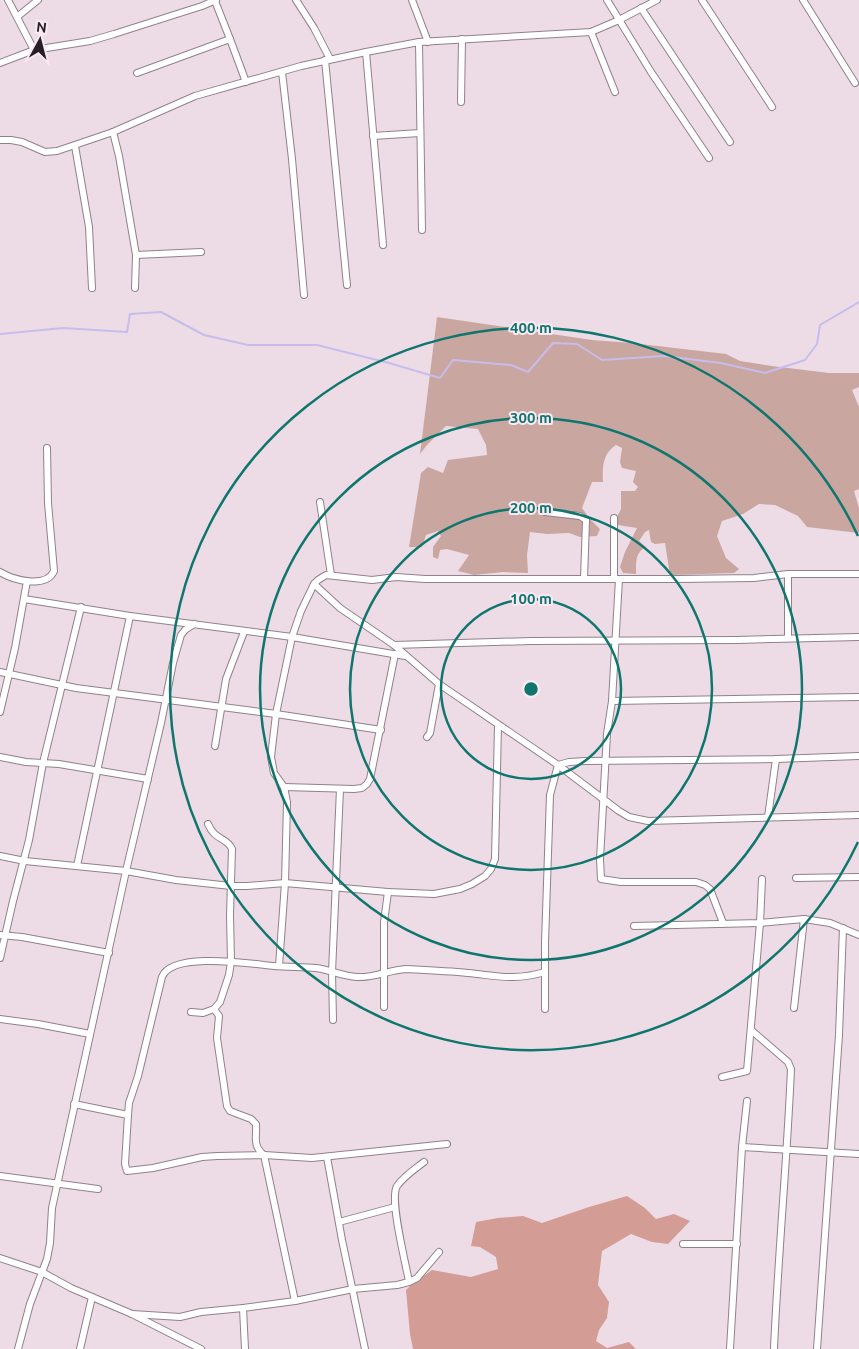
<svg xmlns="http://www.w3.org/2000/svg" width="859" height="1349" font-family="Ubuntu,sans-serif">
	<rect width="100%" height="100%" fill="#eddce6"/>
	<!-- green -->
	<path fill="#caa6a0" d="M437,317l155,23 40,3 94,11 14,7 32,5 57,7h30v14l-7,3 7,17v82l-5,2 5,17v25l-52,-6 -9,-11 -23,-11 -16,-1 -16,10 -21,7 -5,15 9,22 13,11 -5,4 -64,2 -5,-32 -10,1 -4,-2 -2,-12 -4,2 -6,9 7,6c-11,5 -10,16 -10,27l-13,-1 -3,-6 5,-15 12,-24 -19,-3 -1,-8 4,-8v-18h14l3,-4 -5,-5 3,-11 -14,-3 -2,-6 2,-14 -6,-3c-13,8 -14,22 -13,37h-11l-10,26 8,11 10,10 -3,7 -17,1 -11,-4 -22,1 -17,-2 -3,23 1,18 -25,-1 -29,3 -16,-4 11,-16 -22,-6 -7,1 -2,9 -5,-2v-10l8,-11 -3,-5 -12,4 -4,12h-13l12,-74 7,-6 15,6 5,-13 39,-5 -1,-10 -8,-16 -32,-3 -19,19 -7,9z"/>
	<!-- forest -->
	<polygon fill="#d39c94" points="627,1196 645,1208 656,1219 674,1214 690,1221 668,1244 652,1242 631,1234 602,1251 598,1285 609,1302 607,1318 599,1330 596,1341 607,1348 629,1342 636,1349 413,1349 410,1334 406,1290 411,1285 432,1270 471,1277 498,1269 496,1257 480,1247 471,1246 476,1222 498,1218 523,1216 542,1223 589,1207"/>
	<g fill="none" stroke-linecap="round" stroke-linejoin="round">
		<!-- stream -->
		<polyline stroke="#c7bdec" stroke-width="2" points="0,334 63,328 127,332 130,314 161,312 204,335 248,345 317,345 389,363 440,378 453,360 511,365 528,372 553,343 577,344 602,360 664,356 721,363 765,373 805,360 817,344 820,325 859,302"/>
		<!-- minor casing -->
		<g stroke="#91818a" stroke-width="8">
			<g id="minor">
				<polyline points="8,0 34,50"/>
				<polyline points="296,0 314,28 330,59"/>
				<polyline points="412,0 428,42"/>
				<polyline points="607,0 651,72 709,158"/>
				<polyline points="702,0 772,107"/>
				<polyline points="803,0 855,83"/>
				<polyline points="641,8 730,142"/>
				<polyline points="17,17 38,0"/>
				<polyline points="591,32 615,92"/>
				<polyline points="230,39 246,82"/>
				<polyline points="419,42 422,230"/>
				<polyline points="366,52 383,245"/>
				<polyline points="325,60 347,285"/>
				<polyline points="0,63 34,50 90,41 114,34 202,6 216,0"/>
				<polyline points="282,72 292,159 304,295"/>
				<polyline points="137,73 230,39 215,1"/>
				<polyline points="461,102 462,39"/>
				<polyline points="113,132 119,156 136,255 135,288"/>
				<polyline points="373,136 420,133"/>
				<polyline points="0,140 11,140 22,142 45,152 57,151 113,132 195,96 301,66 366,52 419,42 591,32 619,20 657,0"/>
				<polyline points="75,146 89,227 92,288"/>
				<polyline points="136,255 201,252"/>
				<polyline points="320,502 331,575"/>
				<polyline points="545,512 580,516 586,520 584,579"/>
				<polyline points="614,518 614,579"/>
				<path d="M0,572c13,8 46,17 54,-1l-6,-68 -1,-55"/>
				<polyline points="788,574 788,638"/>
				<polyline points="859,574 788,574 754,578 679,579 425,579 396,577 372,580 326,575 318,580 314,584 340,608 394,645 439,684 558,765 619,811 629,817 648,821 859,815"/>
				<polyline points="619,579 612,701 607,734 600,859 601,879 621,882 696,882 705,885 710,889 723,923"/>
				<polyline points="24,599 130,616 292,637 405,656"/>
				<polyline points="394,645 531,641 736,640 859,637"/>
				<polyline points="0,672 76,688 276,714 381,730"/>
				<polyline points="612,701 859,697"/>
				<polyline points="0,712 15,648 27,581"/>
				<polyline points="427,737 430,733 439,684"/>
				<polyline points="215,746 226,679 244,632"/>
				<polyline points="0,757 26,762 59,764 148,779"/>
				<polyline points="284,787 354,789 362,788 367,784 370,779 395,654"/>
				<polyline points="768,817 776,759"/>
				<polyline points="0,856 25,861 126,871 176,880 231,886 247,886 285,883 388,892 434,894 460,889 472,884 485,876 491,869 495,859 498,725"/>
				<polyline points="77,866 130,616"/>
				<polyline points="796,878 859,877"/>
				<polyline points="634,926 760,923 804,919 830,923 859,935"/>
				<polyline points="0,935 22,937 109,953"/>
				<polyline points="0,958 13,901 29,840 43,763 81,607"/>
				<polyline points="279,966 285,883 287,802 284,787 274,773 271,757 276,714 292,637 301,611 314,584"/>
				<polyline points="384,1007 384,922 388,892"/>
				<polyline points="794,1008 804,919"/>
				<path d="M214,1009l5,7 -2,22 10,68 3,5 21,8 5,5c1,14 -4,21 8,31l31,146"/>
				<polyline points="545,1009 545,942 550,795 558,765 569,762 585,761 776,759 859,756"/>
				<path d="M191,1012l12,1 11,-4 6,-7 9,-27 2,-13 -1,-47 2,-66c-5,-12 -17,-8 -24,-25"/>
				<polyline points="0,1019 38,1024 90,1034"/>
				<polyline points="333,1020 332,972 340,789"/>
				<path d="M751,1030l37,32 3,7c-4,93 -13,186 -17,280"/>
				<polyline points="722,1077 747,1071 760,923 762,879"/>
				<path d="M74,1104l54,11 1,-12 9,-27 24,-99c10,-26 90,-13 112,-11 14,1 28,1 42,2 14,2 27,8 41,9 17,1 32,-7 49,-8 20,1 42,2 62,4 31,3 46,8 77,-1"/>
				<polyline points="128,1115 125,1164 127,1171 153,1168 202,1157 217,1156 264,1155 312,1158 447,1144"/>
				<polyline points="742,1147 859,1154"/>
				<polyline points="327,1157 342,1240 365,1349"/>
				<polyline points="0,1176 98,1189"/>
				<polyline points="339,1222 395,1207"/>
				<polyline points="683,1244 737,1244"/>
				<polyline points="0,1258 42,1272 71,1288 132,1314 201,1349"/>
				<path d="M409,1282c-3,-18 -20,-83 -12,-96 7,-10 18,-17 27,-24"/>
				<polyline points="243,1308 245,1349"/>
				<polyline points="132,1314 180,1317 201,1312 243,1308 295,1301 353,1289 397,1285 409,1282 417,1278 439,1252"/>
				<polyline points="18,1349 30,1304 47,1259 50,1243 52,1208 126,871 161,723 173,663 181,635 185,630 194,624"/>
				<polyline points="80,1349 92,1297"/>
				<polyline points="730,1349 742,1147 747,1101"/>
				<polyline points="817,1349 839,1035 843,928"/>
			</g>
		</g>
		<!-- minor -->
		<use href="#minor" stroke="#fff" stroke-width="6"/>
	</g>
	<!-- distance rings -->
	<g fill="none" stroke="#0f766e" stroke-width="2.5">
		<circle cx="531" cy="689" r="90"/>
		<circle cx="531" cy="689" r="181"/>
		<circle cx="531" cy="689" r="271"/>
		<path d="M858 842A361 361 0 1 1 858 536"/>
	</g>
	<circle cx="531" cy="689" r="8" fill="#0f766e" stroke="#fae9f3" stroke-width="2.5"/>
	<g font-size="15" text-anchor="middle" font-weight="bold" fill="#0f766e" stroke="#fae9f3" stroke-width="4" stroke-linejoin="round" paint-order="stroke">
		<text x="531" y="333">400 m</text>
		<text x="531" y="423">300 m</text>
		<text x="531" y="513">200 m</text>
		<text x="531" y="604">100 m</text>
	</g>
	<!-- north arrow -->
	<g transform="translate(40 40) rotate(7)" stroke="#fae9f3" stroke-width="4" paint-order="stroke">
	<path d="M0-4L9 19L0 12L-9 19Z" fill="#261f23"/>
	<text y="-8" font-size="14" font-weight="bold" text-anchor="middle" fill="#261f23">N</text>
	</g>
</svg>
